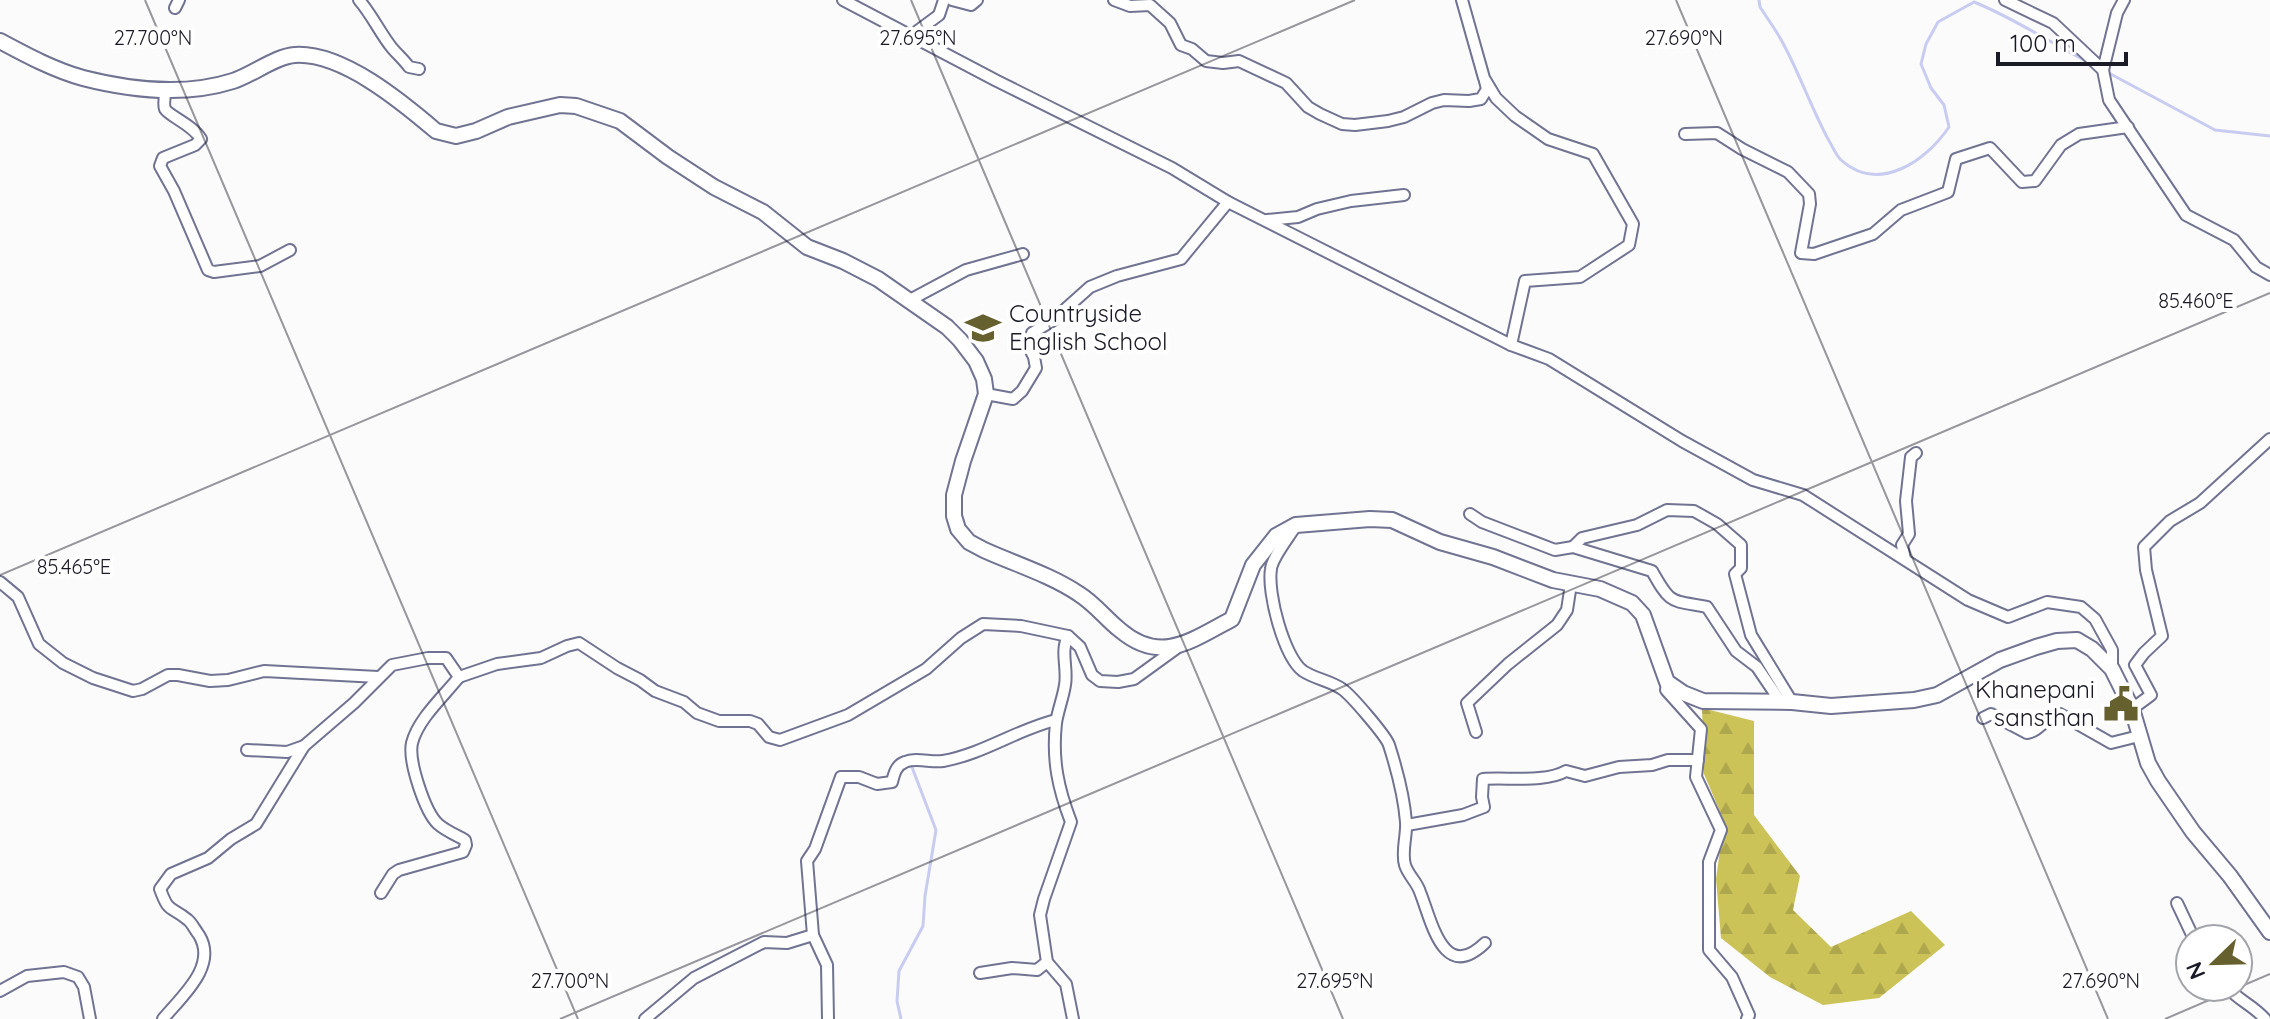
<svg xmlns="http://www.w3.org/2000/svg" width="2270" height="1019" font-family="Quicksand,sans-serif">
	<defs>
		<pattern id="forest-firs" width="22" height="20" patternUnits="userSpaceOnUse" patternTransform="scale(2)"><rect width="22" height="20" fill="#ccc358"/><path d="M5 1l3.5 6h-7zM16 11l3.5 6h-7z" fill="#afa74d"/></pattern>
	</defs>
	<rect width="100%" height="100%" fill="#fbfbfb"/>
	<!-- forest -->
	<polygon fill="url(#forest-firs)" points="1702,708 1754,721 1754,815 1800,876 1793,910 1831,947 1911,911 1945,945 1879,998 1823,1005 1770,977 1721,938 1716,879 1724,821 1704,774"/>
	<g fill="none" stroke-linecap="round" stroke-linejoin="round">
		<!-- stream -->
		<g stroke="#c8ccf1" stroke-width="3">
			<path d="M1759,0l1,7c9,14 19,27 26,42 15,29 26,60 42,90 4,6 7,15 13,21 38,34 85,1 108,-33l-5,-22 -13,-17 -10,-24 5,-20 12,-22 36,-20c40,16 75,40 114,60"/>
			<polyline points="2105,71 2215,130 2270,136"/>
			<polyline points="901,1019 897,1001 899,971 923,926 925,896 936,830 910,762"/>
		</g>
		<!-- minor casing -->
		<g stroke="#707391" stroke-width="14">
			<g id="minor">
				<path d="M359,0c13,15 21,33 33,48 6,7 12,12 17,19l10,2"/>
				<polyline points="843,0 997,81 1172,168 1228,202 1511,345 1549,359 1682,441 1753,480 1803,495 1968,600 2008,617 2047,602 2081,607 2095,619 2112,650 2112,669"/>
				<polyline points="952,0 971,5 977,0"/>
				<polyline points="1114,0 1130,6 1150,5 1170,23 1181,45 1192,49 1206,61 1223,63 1239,61 1286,83 1308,107 1320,114 1342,124 1355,125 1388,121 1404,117 1432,103 1444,100 1469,101 1481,99 1487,89 1485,81"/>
				<polyline points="1462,0 1484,78 1496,98 1515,116 1548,139 1593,154 1633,224 1629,245 1580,277 1525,281 1511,345"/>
				<polyline points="2005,0 2053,23 2103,70 2109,100 2186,215 2234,240 2256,267 2270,275"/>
				<polyline points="175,8 179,0"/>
				<polyline points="912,35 939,15 944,0"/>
				<polyline points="2103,70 2117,13 2124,0"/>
				<path d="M166,89c-1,6 -3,15 -1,20 4,7 28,16 36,30l-6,6 -32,13 -3,8 14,25 34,79 6,2 46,-6 30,-16"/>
				<polyline points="1685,134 1717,133 1742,149 1788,172 1809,194 1810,204 1801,253 1814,254 1873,234 1901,210 1948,192 1956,159 1990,148 2022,182 2035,181 2061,145 2079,134 2128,127"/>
				<polyline points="1267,220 1298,217 1317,209 1351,201 1404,195"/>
				<polyline points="910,300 966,270 1023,254"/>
				<polyline points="986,394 1013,399 1022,391 1036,368 1034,357 1030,349 1030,340 1032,333 1052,321 1090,287 1117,276 1181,259 1228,202"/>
				<path d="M1470,514l12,8 73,28 18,-3 79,24c19,34 18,29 55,36l29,44 21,16 23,34"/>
				<path d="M1295,527c-6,10 -23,31 -24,42 -4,24 13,88 32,102 12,8 28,10 39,18 9,6 44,47 47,56 8,25 15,51 17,77 1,14 -5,30 -1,43 3,10 12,17 15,27 12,30 23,91 65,51"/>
				<polyline points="1573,547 1582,538 1637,525 1667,510 1694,511 1717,524 1741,545 1741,568 1735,574 1751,635 1792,702"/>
				<polyline points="1905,559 1902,545 1909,534 1906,501 1911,457 1916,453"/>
				<polyline points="0,582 18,597 39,644 63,663 93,678 133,691 142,689 168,675 178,675 210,681 228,680 264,671 378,677"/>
				<path d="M1068,636c-8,16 0,32 -3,49 -2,13 -7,25 -9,38 -4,37 2,65 15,99l-27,77 -4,16 7,47 19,22 7,35"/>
				<polyline points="459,677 497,664 541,658 567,646 579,643 617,668 640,680 655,691 684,702 697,713 719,721 750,721 758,724 769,737 780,740 848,715 926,669 961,638 983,624 1021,626 1068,636 1080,647 1092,675 1100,681 1118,682 1134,679 1181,645"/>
				<polyline points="1667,682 1666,690 1701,729 1696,777 1721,830 1709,862 1709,950 1732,977 1749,1015 1747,1019"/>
				<polyline points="2132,709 2151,695 2135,665 2144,653 2162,636 2146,570 2144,547 2170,521 2200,503 2270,439"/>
				<path d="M1983,718l8,-4 36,19c14,-2 19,-18 33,-19l51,29 28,-7"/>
				<polyline points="1476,732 1467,703 1508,664 1557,625 1567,610 1571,584"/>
				<polyline points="247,750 287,752 304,746"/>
				<path d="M1407,825l56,-10 21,-8 -2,-10 1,-18c25,-2 62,4 83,-8l19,5 34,-9 33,-2 16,-5h30"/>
				<polyline points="2177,903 2194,939"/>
				<polyline points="813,935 827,965 828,1019"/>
				<polyline points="980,973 1012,968 1037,970 1047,962"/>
				<path d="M2227,987c11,13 27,19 38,32"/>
				<polyline points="0,991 27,976 64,972 78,977 84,987 90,1019"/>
				<path d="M163,1019c19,-23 55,-53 36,-84 -4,-5 -7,-12 -11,-15 -18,-15 -19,-6 -28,-31l11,-15 37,-16 23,-19 25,-15 48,-78 50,-43 38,-38 36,-7h18l13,19c-15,19 -41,42 -47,66 -4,18 13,69 26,81 8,7 18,11 27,16l1,5 -3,7 -64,18 -6,4 -12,19"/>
				<path d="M645,1019l49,-41 70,-36 23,1 26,-8 -6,-74 8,-12 26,-72h18l18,7 15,-2c2,-8 4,-17 13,-20 11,-5 27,1 38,-1 40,-7 75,-32 113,-41"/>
			</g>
		</g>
		<!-- major casing -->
		<g stroke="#707391" stroke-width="18">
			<path id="major" d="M0,41c26,14 54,29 83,37 47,12 103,18 150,3 19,-6 43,-25 62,-26 47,-3 107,47 141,76l20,5 20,-5 32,-14 52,-12 16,1 44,15 48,36 46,30 49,25 44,35 36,14 35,18 69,48 13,13 16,21 8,18 2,15 -23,67 -9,34v21l4,13 11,13 15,8c31,14 67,25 95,44 16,10 27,25 41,36 41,35 72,10 112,-11l21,-54 23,-29 20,-11 74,-6 22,1 48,22 53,15 60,23 47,9 32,14 11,12 24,67 16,11 20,8 89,1 39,4 83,-6 23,-5 63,-35 36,-13 21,-6 20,-1 15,9 20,20 20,40 16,54 10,18 35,51 37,44 40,56"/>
		</g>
		<!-- minor -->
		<use href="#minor" stroke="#fff" stroke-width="10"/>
		<!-- major -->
		<use href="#major" stroke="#fff" stroke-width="14"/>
	</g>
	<!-- ticks -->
	<path fill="none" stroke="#1a1b27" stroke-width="2" stroke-opacity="0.45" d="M145,0l433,1019M911,0l432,1019M1676,0l432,1019M0,575l1355,-575M560,1019l1710,-726M2165,1019l105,-45"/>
	<!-- icons -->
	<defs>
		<g id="school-bare" transform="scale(2.76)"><path d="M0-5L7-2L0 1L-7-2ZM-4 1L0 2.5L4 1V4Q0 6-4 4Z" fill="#65602d" stroke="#fff" stroke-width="2.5" paint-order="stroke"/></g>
		<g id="civic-bare" transform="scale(2.76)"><path d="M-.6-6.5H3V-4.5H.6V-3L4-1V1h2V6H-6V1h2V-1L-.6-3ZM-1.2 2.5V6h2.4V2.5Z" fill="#65602d" stroke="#fff" stroke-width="2.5" paint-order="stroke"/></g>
	</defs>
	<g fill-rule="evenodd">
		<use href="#school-bare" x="983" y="328"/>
		<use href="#civic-bare" x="2121" y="704"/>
	</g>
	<g text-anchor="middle" stroke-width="8" stroke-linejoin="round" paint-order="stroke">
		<!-- poi labels -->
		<g font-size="24" fill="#1a1b27" stroke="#fff" text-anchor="start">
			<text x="1009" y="322">Countryside<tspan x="1009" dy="28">English School</tspan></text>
			<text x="2095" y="698" text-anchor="end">Khanepani<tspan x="2095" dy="28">sansthan</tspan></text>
		</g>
	</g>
	<g font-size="20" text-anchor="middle" fill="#1a1b27" stroke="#fff" stroke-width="8" stroke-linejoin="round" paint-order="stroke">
		<text x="153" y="45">27.700°N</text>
		<text x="918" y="45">27.695°N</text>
		<text x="1684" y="45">27.690°N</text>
		<text x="2196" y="308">85.460°E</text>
		<text x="74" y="574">85.465°E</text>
		<text x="570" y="988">27.700°N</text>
		<text x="1335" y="988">27.695°N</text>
		<text x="2101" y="988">27.690°N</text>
	</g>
	<!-- north arrow -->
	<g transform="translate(2214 963) rotate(247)"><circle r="38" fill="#ffffff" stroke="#a3a4a9" stroke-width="2"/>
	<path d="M0-6L14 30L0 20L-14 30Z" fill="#65602d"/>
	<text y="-12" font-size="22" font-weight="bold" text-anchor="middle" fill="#1a1b27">N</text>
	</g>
	<!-- scale -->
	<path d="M1998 52v12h128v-12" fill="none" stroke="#1a1b27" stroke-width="4"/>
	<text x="2010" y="52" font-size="24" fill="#1a1b27" stroke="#ffffff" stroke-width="6" paint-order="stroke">100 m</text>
</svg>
